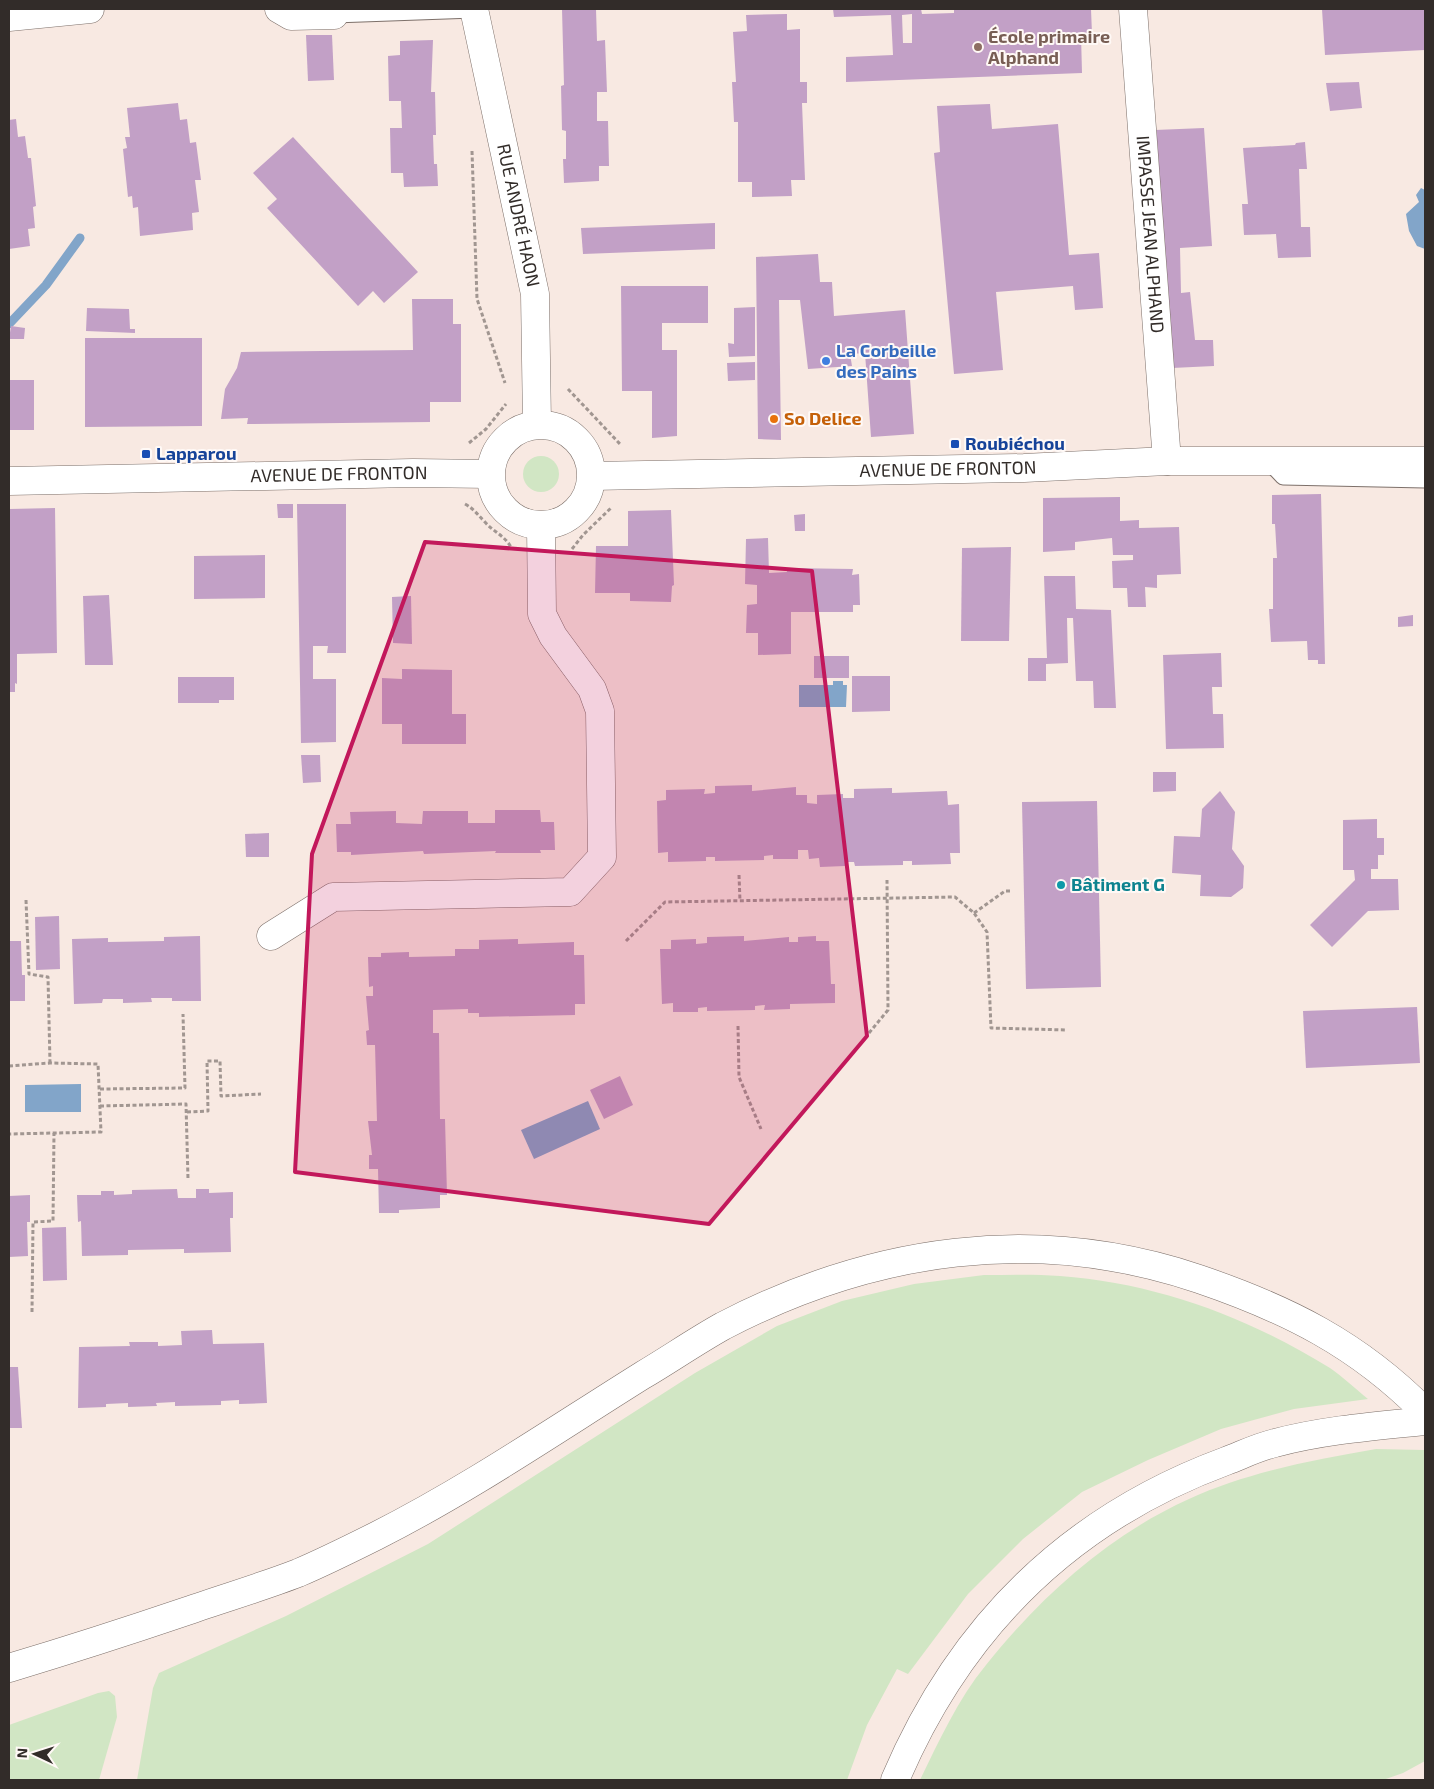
<svg xmlns="http://www.w3.org/2000/svg" width="1434" height="1789" font-family="'Exo 2',sans-serif">
	<rect width="100%" height="100%" fill="#f8e9e2"/>
	<!-- green -->
	<g fill="#d1e6c4">
		<circle cx="541" cy="474" r="18"/>
		<path d="M984,1275c25,0 51,-1 76,1 96,7 188,41 270,92 13,9 26,21 38,31l-74,10 -73,20 -73,31 -66,32 -59,47 -55,55 -60,80 -11,-5 -30,56 -20,55h-710l16,-92 6,-15 127,-57 142,-72 267,-171 82,-47 65,-25 72,-17z"/>
		<path d="M1376,1449l49,1v311l-22,12 -20,7h-463c19,-39 38,-81 66,-115 54,-68 123,-130 203,-166 59,-27 124,-39 187,-50z"/>
		<polygon points="109,1691 115,1696 117,1717 99,1780 9,1780 9,1725 98,1693"/>
	</g>
	<!-- water -->
	<g fill="#82a5c9">
		<polygon points="1421,188 1425,190 1425,249 1417,246 1409,231 1406,214 1419,202 1416,195"/>
		<polygon points="833,681 843,681 843,685 847,685 846,707 799,707 799,685 833,685"/>
		<polygon points="81,1084 81,1112 25,1112 25,1085"/>
		<polygon points="588,1101 600,1129 534,1159 521,1130"/>
	</g>
	<g fill="none" stroke-linecap="round" stroke-linejoin="round">
		<!-- stream -->
		<polyline stroke="#82a5c9" stroke-width="9" points="9,324 46,285 80,238"/>
	</g>
	<!-- building -->
	<g fill="#c2a0c6" fill-rule="evenodd">
		<polygon points="562,9 596,9 597,41 605,40 607,92 597,92 597,121 608,121 609,166 599,166 599,181 564,183 563,159 566,159 566,131 562,130 561,86 564,85"/>
		<path d="M833,9h88l1,5 32,-1v-4h137l1,25 -11,1 1,38 -236,9v-25l47,-2 -2,-40 -57,2zM912,14v29h-9l-1,-28z"/>
		<polygon points="1322,9 1425,9 1425,50 1325,55"/>
		<polygon points="787,14 787,30 800,29 800,82 807,82 807,103 802,103 805,180 791,180 792,196 752,197 752,182 738,182 738,122 734,122 732,82 736,82 733,32 747,31 746,15"/>
		<polygon points="306,35 332,35 334,80 308,81"/>
		<polygon points="433,40 431,92 435,92 436,135 433,135 434,164 437,164 438,186 404,187 403,173 391,173 390,128 402,128 401,101 389,101 388,56 400,55 400,41"/>
		<polygon points="1359,82 1362,108 1330,111 1326,83"/>
		<polygon points="178,103 180,120 187,119 190,143 196,142 201,180 195,180 199,212 192,213 193,230 140,236 138,207 133,208 132,196 128,197 123,149 127,148 125,137 130,137 127,108"/>
		<polygon points="990,104 992,129 1058,124 1069,255 1099,253 1103,308 1075,310 1073,286 996,292 1003,370 954,374 934,153 940,152 937,106"/>
		<polygon points="16,119 18,137 25,136 28,158 31,158 36,206 33,207 35,228 28,229 30,246 9,249 9,120"/>
		<polygon points="1204,128 1212,246 1180,248 1181,293 1190,292 1195,340 1213,340 1214,366 1172,368 1155,130"/>
		<polygon points="293,137 418,272 384,303 373,291 358,306 267,208 277,199 253,173"/>
		<polygon points="1305,142 1307,169 1299,169 1301,227 1310,227 1311,257 1278,258 1276,234 1244,235 1242,204 1248,204 1243,148 1295,145 1296,143"/>
		<polygon points="715,223 715,249 583,254 581,228"/>
		<polygon points="818,254 820,282 832,282 834,316 905,310 914,434 871,437 865,353 850,354 852,366 808,369 800,300 779,300 781,440 758,439 756,257"/>
		<polygon points="621,286 708,286 708,323 662,323 662,350 677,350 677,436 652,438 652,391 622,391"/>
		<polygon points="412,299 453,299 453,324 461,324 461,402 430,402 430,422 247,424 248,418 221,419 225,389 237,368 241,352 413,350"/>
		<polygon points="755,307 755,356 729,357 728,343 734,344 734,308"/>
		<polygon points="87,308 129,309 130,329 135,329 135,333 86,331"/>
		<polygon points="11,326 25,328 24,339 9,339"/>
		<polygon points="85,338 202,338 202,426 85,427"/>
		<polygon points="755,362 755,380 728,381 727,363"/>
		<rect x="9" y="380" width="25" height="50"/>
		<polygon points="1321,494 1325,664 1318,664 1318,660 1308,660 1307,641 1271,642 1269,609 1273,609 1273,558 1277,558 1275,524 1272,524 1272,495"/>
		<polygon points="1120,497 1120,521 1139,520 1139,528 1179,527 1181,574 1157,575 1157,588 1145,587 1146,607 1128,607 1127,588 1113,588 1112,561 1133,560 1133,555 1113,555 1112,538 1075,542 1075,550 1043,552 1043,498"/>
		<polygon points="277,504 293,504 293,518 278,518"/>
		<polygon points="297,504 346,504 346,653 327,653 328,646 313,646 313,679 336,679 336,742 301,743"/>
		<polygon points="55,508 57,653 17,654 17,684 15,683 15,692 9,692 9,509"/>
		<polygon points="671,510 674,585 672,586 671,602 630,601 630,593 595,593 596,546 628,546 628,511"/>
		<polygon points="805,514 805,531 795,531 794,515"/>
		<polygon points="768,538 769,573 787,572 787,568 853,569 852,575 859,574 860,605 853,605 853,612 791,612 791,654 758,655 758,633 746,633 747,605 757,604 757,585 745,584 746,539"/>
		<polygon points="1011,547 1009,641 961,641 962,548"/>
		<polygon points="265,555 265,598 194,599 194,556"/>
		<polygon points="1044,576 1075,576 1076,609 1111,610 1116,708 1094,708 1093,681 1076,681 1073,618 1067,618 1068,663 1046,664 1046,681 1028,681 1028,658 1047,658"/>
		<polygon points="109,595 113,665 85,665 83,596"/>
		<polygon points="411,596 412,644 393,643 392,597"/>
		<polygon points="1413,615 1413,626 1398,627 1398,617"/>
		<polygon points="1221,653 1222,687 1212,687 1213,714 1223,714 1224,748 1166,749 1163,655"/>
		<rect x="814" y="656" width="35" height="22"/>
		<polygon points="402,669 452,670 452,714 466,714 466,744 402,744 402,724 382,724 382,678 402,679"/>
		<polygon points="852,676 890,676 890,711 852,712"/>
		<polygon points="178,677 234,677 234,700 219,700 219,703 178,703"/>
		<polygon points="301,755 320,755 321,782 303,783"/>
		<polygon points="1153,772 1176,772 1176,791 1153,792"/>
		<polygon points="752,785 752,791 796,787 796,795 807,795 807,803 817,804 817,795 843,794 843,798 854,798 854,789 892,788 892,793 947,791 948,805 959,804 960,853 950,853 951,864 912,865 912,861 903,861 903,865 855,866 854,862 846,862 845,866 820,867 819,858 809,859 808,850 798,850 798,859 773,859 773,855 764,856 764,860 715,861 715,857 706,857 706,861 668,862 668,852 658,853 657,801 666,800 666,790 705,789 704,794 715,793 715,786"/>
		<polygon points="1220,791 1235,812 1232,849 1244,866 1243,888 1231,897 1200,896 1201,875 1172,873 1174,836 1200,837 1202,809"/>
		<polygon points="1097,801 1101,987 1026,989 1022,802"/>
		<polygon points="495,810 540,810 541,822 554,822 555,850 540,850 541,853 495,853 496,851 424,854 423,851 351,855 351,852 337,852 336,824 351,824 350,812 396,811 396,823 422,824 423,811 468,811 468,823 495,823"/>
		<polygon points="1377,819 1377,838 1384,838 1384,855 1378,855 1378,869 1371,869 1371,879 1398,879 1399,910 1368,911 1332,947 1310,925 1355,880 1354,870 1343,870 1343,820"/>
		<polygon points="269,833 269,857 246,857 245,834"/>
		<polygon points="59,916 60,969 36,970 35,917"/>
		<polygon points="200,936 201,1001 172,1001 172,998 151,998 152,1002 123,1003 123,999 103,999 102,1003 74,1004 72,939 108,938 108,942 164,941 164,937"/>
		<polygon points="744,936 744,941 789,937 789,942 798,942 798,937 816,936 816,941 829,941 831,984 835,984 835,1003 790,1004 790,1009 764,1010 765,1005 755,1006 755,1010 707,1011 707,1007 698,1008 698,1012 673,1012 673,1003 662,1004 660,949 671,949 671,940 696,939 696,944 707,943 707,937"/>
		<polygon points="518,939 518,944 574,942 574,955 584,955 585,1004 575,1004 575,1015 479,1017 479,1013 468,1013 468,1009 433,1010 433,1033 439,1033 440,1119 445,1119 447,1195 440,1195 440,1208 399,1210 399,1213 379,1213 378,1169 369,1169 369,1155 372,1155 368,1121 377,1121 375,1045 367,1045 366,1031 369,1030 366,996 373,996 373,986 369,987 368,957 381,957 381,953 409,952 409,957 455,956 455,949 479,949 479,940"/>
		<polygon points="9,941 21,941 22,975 25,975 25,1001 9,1001"/>
		<polygon points="1417,1007 1420,1063 1306,1068 1303,1011"/>
		<polygon points="620,1076 633,1105 604,1119 590,1090"/>
		<polygon points="177,1189 178,1198 196,1198 196,1189 209,1189 209,1193 233,1192 233,1218 230,1218 231,1252 184,1253 184,1249 128,1250 128,1255 82,1256 81,1221 78,1222 77,1195 101,1195 101,1191 114,1191 114,1195 132,1194 132,1190"/>
		<polygon points="30,1195 30,1222 27,1222 28,1256 9,1257 9,1196"/>
		<polygon points="66,1227 67,1280 43,1281 42,1228"/>
		<polygon points="212,1330 213,1344 264,1343 267,1403 239,1404 239,1400 221,1401 221,1405 175,1406 175,1402 156,1403 157,1406 128,1407 128,1403 106,1404 106,1407 78,1408 79,1347 130,1346 129,1342 158,1342 158,1346 182,1345 181,1331"/>
		<polygon points="9,1367 18,1367 22,1428 9,1428"/>
	</g>
	<g fill="none" stroke-linecap="round" stroke-linejoin="round">
		<!-- lane casing -->
		<g stroke="#7d706a" stroke-width="17">
			<g id="lane">
				<polyline points="334,15 474,10"/>
				<polyline points="1270,463 1283,477 1425,480"/>
			</g>
		</g>
		<!-- street casing -->
		<g stroke="#7d706a" stroke-width="29">
			<g id="street">
				<polyline points="279,9 291,16 334,15"/>
				<path id="s1" d="M474,9l61,285 2,130"/>
				<path id="s2" d="M1133,9l34,452"/>
				<polyline points="9,17 90,9"/>
				<polyline points="271,936 333,897 570,892 602,857 600,711 592,689 553,636 542,614 541,526"/>
			</g>
		</g>
		<!-- secondary casing -->
		<g stroke="#7d706a" stroke-width="29">
			<g id="secondary">
				<circle cx="541" cy="475" r="50"/>
				<path id="s3" d="M592,476l432,-8 143,-7h258"/>
				<path id="s4" d="M9,481l404,-8 77,1"/>
			</g>
		</g>
		<!-- highway casing -->
		<g stroke="#7d706a" stroke-width="29">
			<g id="highway">
				<path d="M9,1668c60,-18 119,-37 178,-57 37,-13 75,-24 111,-38 26,-11 52,-24 78,-37 93,-47 179,-106 267,-161 27,-16 53,-34 80,-49 150,-78 313,-102 476,-47 88,30 159,65 226,133"/>
				<path d="M895,1780c65,-153 174,-261 331,-319 16,-6 32,-14 49,-18 49,-13 101,-17 150,-22"/>
			</g>
		</g>
		<!-- path -->
		<g stroke="#a19691" stroke-width="3" stroke-dasharray="4 2.5" stroke-linecap="butt">
			<polyline points="472,151 477,299 505,383"/>
			<polyline points="568,389 620,444"/>
			<polyline points="469,443 486,429 506,404"/>
			<path d="M465,504c9,5 12,10 19,17 9,11 19,13 27,26"/>
			<polyline points="572,549 583,535 612,507"/>
			<polyline points="739,875 740,901"/>
			<polyline points="26,900 29,974 48,977 50,1063"/>
			<polyline points="974,913 1005,891 1012,891"/>
			<polyline points="626,941 665,902 955,897 974,913 987,932 991,1028 1066,1030"/>
			<polyline points="738,1026 739,1077 761,1129"/>
			<polyline points="869,1033 888,1010 887,880"/>
			<polyline points="9,1066 50,1063 98,1064 101,1132 9,1134"/>
			<polyline points="100,1089 185,1088 183,1014"/>
			<polyline points="100,1106 186,1104 188,1179"/>
			<polyline points="187,1112 208,1111 207,1061 220,1061 221,1096 261,1094"/>
			<polyline points="32,1312 33,1222 53,1221 54,1133"/>
		</g>
		<!-- lane -->
		<use href="#lane" stroke="#fff" stroke-width="15"/>
		<!-- street -->
		<use href="#street" stroke="#fff" stroke-width="28"/>
		<!-- secondary -->
		<use href="#secondary" stroke="#fff" stroke-width="28"/>
		<!-- highway -->
		<use href="#highway" stroke="#fff" stroke-width="28"/>
	</g>
	<!-- marked area -->
	<path fill="#c2185b" fill-opacity="0.2" stroke="#c2185b" stroke-width="4" stroke-linejoin="round" d="M425,542l387,29 55,465 -158,188 -414,-52 17,-318z"/>
	<!-- markers -->
	<circle fill="#8d6e63" stroke="#fff9f6" stroke-width="2" cx="978" cy="47" r="5"/>
	<circle fill="#3f7fe0" stroke="#fff9f6" stroke-width="2" cx="826" cy="361" r="5"/>
	<circle fill="#e8710a" stroke="#fff9f6" stroke-width="2" cx="774" cy="419" r="5"/>
	<g fill="#1a4fb4" stroke="#fff9f6" stroke-width="2">
		<rect x="950" y="439" width="10" height="10" rx="2.5"/>
		<rect x="141" y="449" width="10" height="10" rx="2.5"/>
	</g>
	<circle fill="#0f9aa8" stroke="#fff9f6" stroke-width="2" cx="1061" cy="885" r="5"/>
	<g text-anchor="middle" stroke-width="4" stroke-linejoin="round" paint-order="stroke">
		<!-- education labels -->
		<g font-size="18" font-weight="bold" fill="#785e54" stroke="#fff9f6" text-anchor="start">
			<text x="988" y="43">École primaire<tspan x="988" dy="21">Alphand</tspan></text>
		</g>
		<!-- street labels -->
		<g font-size="18" fill="#322c29" stroke="#fff9f6">
			<text dy="6" stroke="none"><textPath href="#s1" startOffset="211">RUE ANDRÉ HAON</textPath></text>
			<text dy="6" stroke="none"><textPath href="#s2" startOffset="226">IMPASSE JEAN ALPHAND</textPath></text>
			<text dy="6" stroke="none"><textPath href="#s3" startOffset="356">AVENUE DE FRONTON</textPath></text>
			<text dy="6" stroke="none"><textPath href="#s4" startOffset="330">AVENUE DE FRONTON</textPath></text>
		</g>
		<!-- shop labels -->
		<g font-size="18" font-weight="bold" fill="#366cbe" stroke="#fff9f6" text-anchor="start">
			<text x="836" y="357">La Corbeille<tspan x="836" dy="21">des Pains</tspan></text>
		</g>
		<!-- food labels -->
		<g font-size="18" font-weight="bold" fill="#c56008" stroke="#fff9f6" text-anchor="start">
			<text x="784" y="425">So Delice</text>
		</g>
		<!-- transit labels -->
		<g font-size="18" font-weight="bold" fill="#164399" stroke="#fff9f6" text-anchor="start">
			<text x="965" y="450">Roubiéchou</text>
			<text x="156" y="460">Lapparou</text>
		</g>
		<!-- culture labels -->
		<g font-size="18" font-weight="bold" fill="#0d838f" stroke="#fff9f6" text-anchor="start">
			<text x="1071" y="891">Bâtiment G</text>
		</g>
	</g>
	<!-- border -->
	<rect width="1434" height="1789" fill="none" stroke="#322c29" stroke-width="20"/>
	<!-- north arrow -->
	<g transform="translate(35 1754) rotate(274)" stroke="#fff9f6" stroke-width="4" paint-order="stroke">
	<path d="M0-4L9 19L0 12L-9 19Z" fill="#322c29"/>
	<text y="-8" font-size="14" font-weight="bold" text-anchor="middle" fill="#322c29">N</text>
	</g>
</svg>
